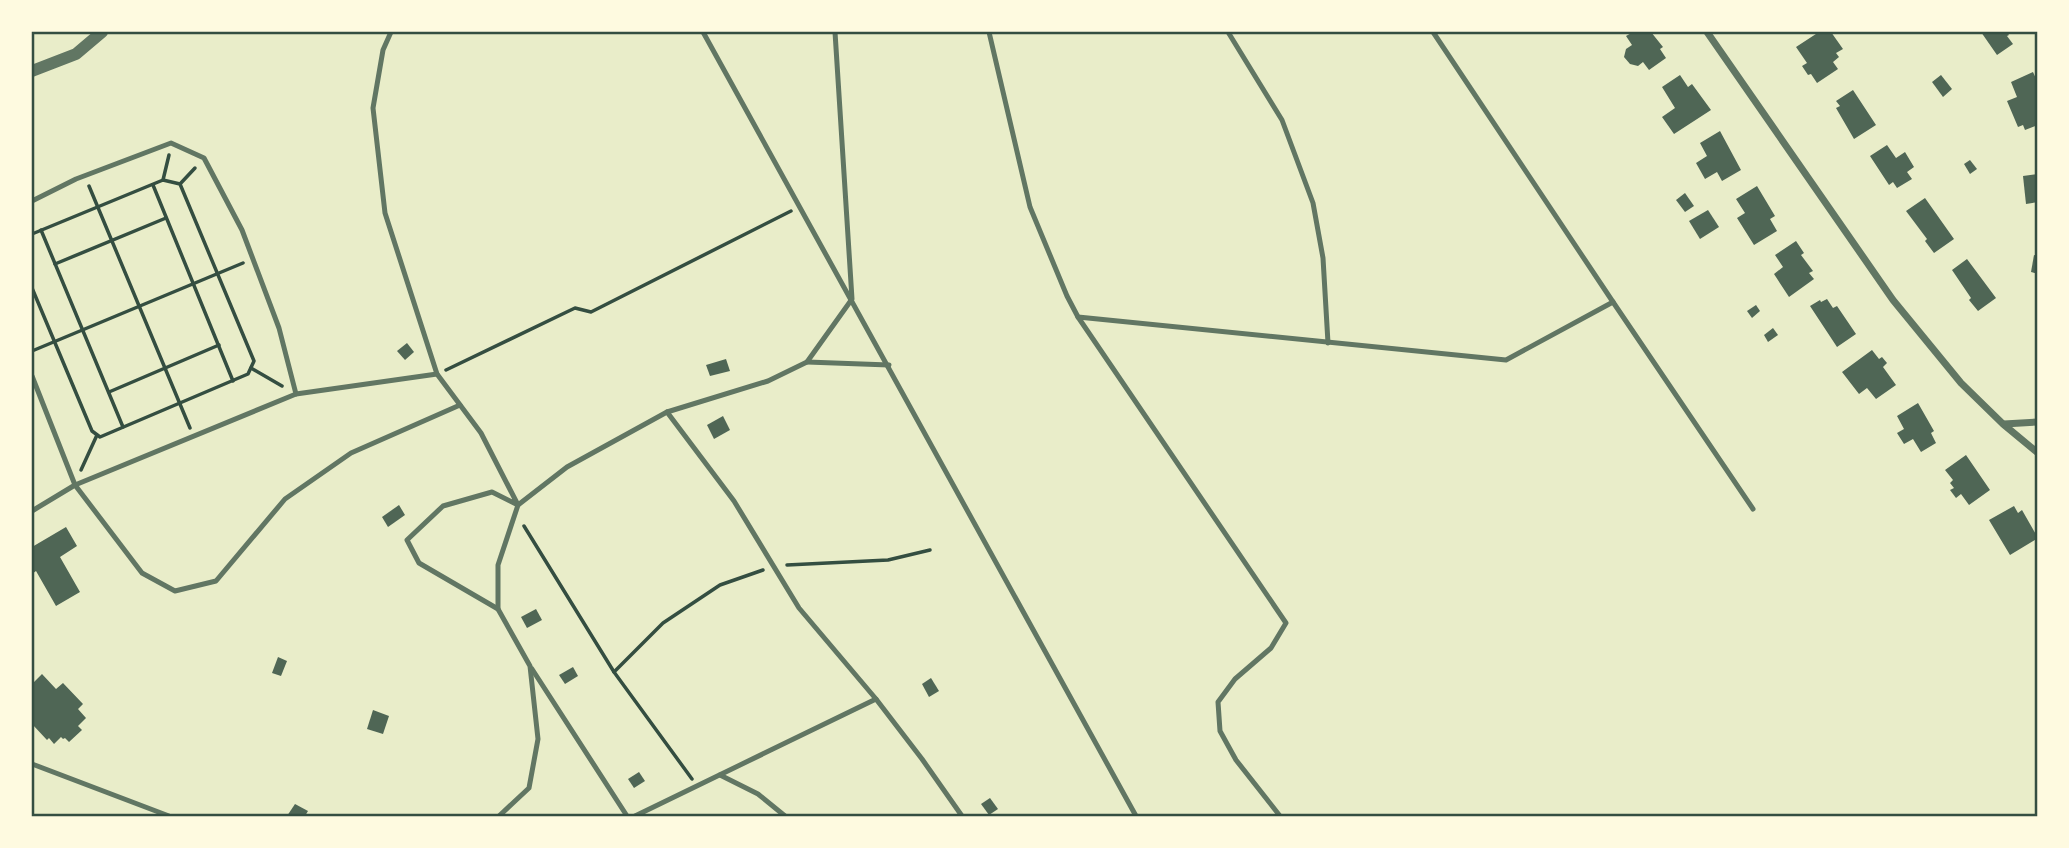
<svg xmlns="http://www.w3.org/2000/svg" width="2069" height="848" font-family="'Space Grotesk',sans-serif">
	<rect width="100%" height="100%" fill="#e9edc9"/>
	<!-- building -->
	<g fill="#4f6655">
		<polygon points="1633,32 1651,32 1663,47 1660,49 1666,58 1649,70 1643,62 1638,66 1630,64 1624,57 1626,49 1632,45 1626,36"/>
		<polygon points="1819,32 1831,32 1843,49 1836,53 1839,57 1833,62 1838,69 1817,83 1811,74 1808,75 1802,66 1807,63 1796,47"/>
		<polygon points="1981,32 2007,32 2009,35 2007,36 2013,44 1997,55"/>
		<polygon points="2033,72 2038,83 2038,125 2025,130 2023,125 2018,127 2007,101 2017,97 2011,82"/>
		<polygon points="1680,75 1688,87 1692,84 1711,110 1674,134 1662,117 1675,108 1662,87"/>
		<polygon points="1941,75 1952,89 1943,97 1932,82"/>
		<polygon points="1853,90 1876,125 1854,139 1836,108 1840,106 1836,101"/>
		<polygon points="1720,131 1741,170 1722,181 1717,172 1705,179 1696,163 1707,156 1700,143"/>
		<polygon points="1887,145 1896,158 1905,152 1914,167 1907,172 1912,179 1897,188 1893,182 1889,185 1870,156"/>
		<polygon points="1970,160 1977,169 1970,174 1964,164"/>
		<polygon points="2038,174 2038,202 2026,204 2023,176"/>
		<polygon points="1757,186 1775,216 1770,219 1777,231 1754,245 1737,218 1745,213 1736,199"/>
		<polygon points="1685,193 1694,206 1685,212 1676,200"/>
		<polygon points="1925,198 1954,239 1934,253 1925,241 1927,239 1906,211"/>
		<polygon points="1708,210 1719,227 1700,239 1689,221"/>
		<polygon points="1796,241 1804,253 1801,255 1813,271 1809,273 1814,279 1789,297 1774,274 1783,267 1775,255"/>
		<polygon points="2034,255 2038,256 2038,274 2031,272"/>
		<polygon points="1967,259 1996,298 1978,311 1969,300 1971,298 1952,270"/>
		<polygon points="1827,299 1833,308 1837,306 1856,334 1837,347 1810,306 1820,300 1821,302"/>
		<polygon points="1756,305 1760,311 1752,318 1747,311"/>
		<polygon points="1773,328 1778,335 1768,342 1764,335"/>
		<polygon points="407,343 414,352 405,360 397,351"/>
		<polygon points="1872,350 1879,359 1882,357 1887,363 1883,367 1896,385 1876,399 1867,388 1859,394 1842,372"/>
		<polygon points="726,359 730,371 710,376 706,365"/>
		<polygon points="1918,403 1934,431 1931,433 1936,443 1921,452 1913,439 1904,444 1897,433 1904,429 1897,416"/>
		<polygon points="723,416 730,430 714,439 707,425"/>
		<polygon points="1966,455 1990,490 1969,505 1961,494 1956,498 1950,490 1954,488 1950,483 1953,480 1945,470"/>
		<polygon points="399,505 405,515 388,527 382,517"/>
		<polygon points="2014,506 2018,513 2022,510 2038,538 2010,555 1989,520"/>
		<polygon points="66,527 77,546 60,557 80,592 56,606 36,571 32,574 32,547"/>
		<polygon points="536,609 542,620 527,628 521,617"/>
		<polygon points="278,657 287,661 281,676 272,673"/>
		<polygon points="573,667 578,676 565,684 559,675"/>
		<polygon points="42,674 56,689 63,683 83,704 78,709 86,718 78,726 82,730 69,742 65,738 63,739 61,737 54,744 49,738 47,740 32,724 32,684"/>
		<polygon points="931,678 939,691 929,697 922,684"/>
		<polygon points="373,710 389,716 383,734 367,729"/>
		<polygon points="639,772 645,781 634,788 628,779"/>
		<polygon points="990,798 998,809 989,815 981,804"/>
		<polygon points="295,804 308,811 305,816 287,816"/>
	</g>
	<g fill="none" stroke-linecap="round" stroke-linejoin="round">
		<!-- path -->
		<g stroke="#344e41" stroke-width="3.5">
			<polyline points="163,180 169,155"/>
			<polyline points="180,184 195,168"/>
			<polyline points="153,185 233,381"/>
			<polyline points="89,186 190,428"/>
			<polyline points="41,230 123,427"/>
			<polyline points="32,234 163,180 180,184 254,361 248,374 100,437 92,431 32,288"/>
			<polyline points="55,264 166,218"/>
			<polyline points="32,351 243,263"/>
			<polyline points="251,368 282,386"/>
			<polyline points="446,370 575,308 591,312 791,211"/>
			<polyline points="109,392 219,345"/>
			<polyline points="81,470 97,435"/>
			<polyline points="524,526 614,672 692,779"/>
			<polyline points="787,565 888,560 930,550"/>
			<polyline points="614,672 663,623 720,585 763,570"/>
		</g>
		<!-- service -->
		<g stroke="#617663" stroke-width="5">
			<polyline points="391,32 383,50 373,108 385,213 437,374 481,433 518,505 492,492 443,506 407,540 419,563 498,609"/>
			<polyline points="703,32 1136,816"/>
			<polyline points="989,32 1030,207 1067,296 1078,317 1506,360 1613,302 1433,32"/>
			<polyline points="1228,32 1282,120 1313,203 1323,258 1328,343"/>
			<polyline points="32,201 76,179 171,143 204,158 242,230 279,328 296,394"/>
			<polyline points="1613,302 1753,509"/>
			<polyline points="1078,317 1286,623 1271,648 1235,679 1218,702 1220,731 1236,760 1280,816"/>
			<polyline points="807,362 889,365"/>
			<polyline points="32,376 75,485 142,573 175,591 216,581 285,499 351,453 460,405"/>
			<polyline points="667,412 734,501 799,608 876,699 922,759 962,816"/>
			<polyline points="32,511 75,485 296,394 437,374"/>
			<polyline points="532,669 627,816"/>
			<polyline points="32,764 169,816"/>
			<polyline points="720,775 758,794 785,816"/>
			<polyline points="499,816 529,788 538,739 530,666 498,609 498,565 518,505 567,467 667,412 768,381 807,362 852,299 835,32"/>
			<polyline points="635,816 876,699"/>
		</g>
		<!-- minor -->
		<g stroke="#617663" stroke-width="7">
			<polyline points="1707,32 1893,300 1961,383 2003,424 2038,453"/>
			<polyline points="2004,424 2038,422"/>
		</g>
		<!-- tertiary -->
		<polyline stroke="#617663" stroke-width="12" points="32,71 76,54 102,32"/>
	</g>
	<!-- border -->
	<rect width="2069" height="848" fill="none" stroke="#fefae0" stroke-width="66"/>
	<rect x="33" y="33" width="2003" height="782" fill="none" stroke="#344e41" stroke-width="2.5"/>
</svg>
